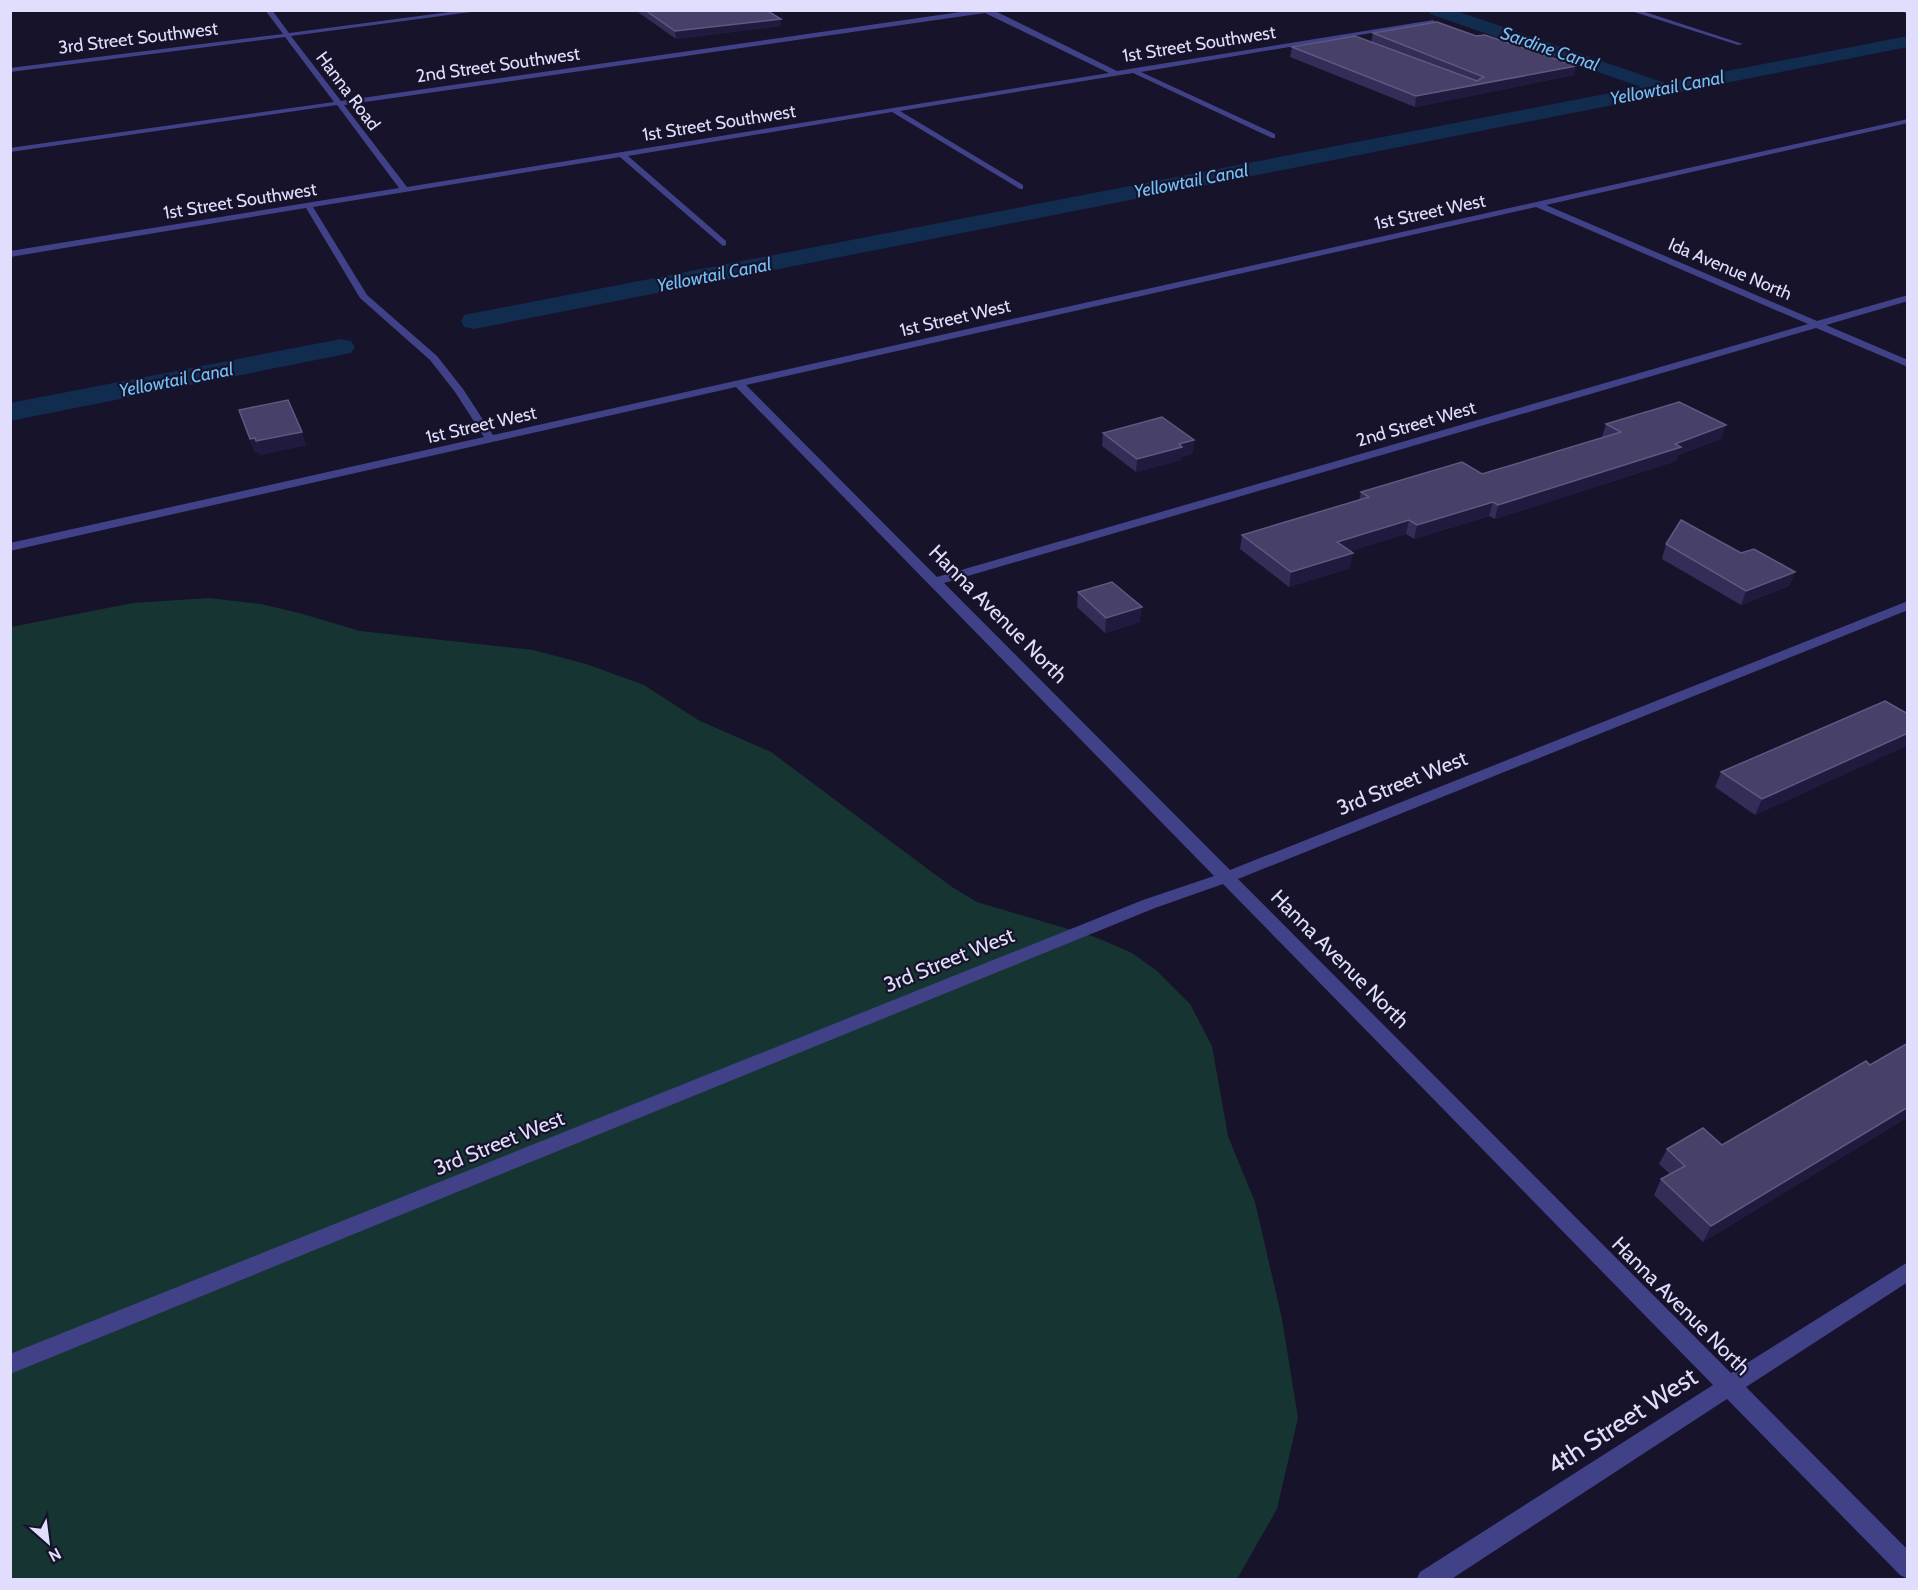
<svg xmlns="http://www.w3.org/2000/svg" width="1918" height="1590" font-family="Cabin,sans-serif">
	<rect width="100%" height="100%" fill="#16132b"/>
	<!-- green -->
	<polygon fill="#163532" points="209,598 261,604 299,613 360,631 533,650 586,664 644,685 698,720 771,752 952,887 977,902 1095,937 1132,953 1157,971 1190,1004 1212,1046 1228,1136 1255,1202 1282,1319 1298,1418 1277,1509 1237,1579 11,1580 11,627 133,603"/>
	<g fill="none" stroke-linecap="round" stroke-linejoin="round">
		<!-- canal -->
		<g fill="#122c50" fill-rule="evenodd">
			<polygon points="1428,10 1454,10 1665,83 1908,36 1908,47 474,329 464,327 461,321 464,315 474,313 1641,87 1430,14"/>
			<polygon points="341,339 351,341 355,347 351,353 10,421 10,403"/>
		</g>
		<!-- minor -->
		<g fill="#404187" fill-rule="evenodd">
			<path d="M265,10h7l17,23 176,-23h21l-195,26 50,65 633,-91h19l124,61 316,-51 3,2 -295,50 134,62v4h-3l-139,-65 -233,38 123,74v4h-3l-128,-77 -264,44 98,85v4l-3,1 -103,-89 -307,50 54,88 70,61 26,33 30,46 1415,-316v4l-362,82 271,116 91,-26v6l-82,24 82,35v7l-92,-39 -872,255 286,287 678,-269v9l-670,269 493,494 177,-111v20l-162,105 162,163v29l-8,-4 -173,-176 -277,181h-34l4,-8 293,-187 -490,-501 -68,24 -1145,466v-20l1133,-454 71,-24 -478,-489 -726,164v-8l474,-106 -29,-45 -25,-32 -70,-62 -54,-90 -296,49v-6l389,-63 -62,-83 -327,47v-4l324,-46 -49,-65 -275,35v-4l273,-34zM985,13l124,60 -702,114 -63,-82zM1536,207l272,117 -871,253 -191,-192z"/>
			<polygon points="1628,10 1639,10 1743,44 1738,45"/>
			<polygon points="1900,10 1908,10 1908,14 1901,11"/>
		</g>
	</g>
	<!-- wall -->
	<g fill="#342d57">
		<polygon points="635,10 766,10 781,19 781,26 676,39"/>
		<polygon points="1373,33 1574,75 1415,107 1290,57 1292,47 1371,42"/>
		<polygon points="239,410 306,445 260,455 259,452 255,453"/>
		<polygon points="1606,424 1721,439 1678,455 1676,461 1495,519 1489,516 1414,539 1406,534 1350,551 1350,568 1289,587 1240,549 1242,535 1359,500 1361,492 1482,474 1602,438 1602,437"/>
		<polygon points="1103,433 1194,440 1192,454 1181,457 1181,460 1136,472 1102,446"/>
		<polygon points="1666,544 1741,553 1795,572 1789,586 1741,605 1662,559"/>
		<polygon points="1078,592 1140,622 1105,633 1077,607"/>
		<polygon points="1908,714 1908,745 1755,815 1715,787 1721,772"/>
		<polygon points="1908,1043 1908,1117 1703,1242 1654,1195 1661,1179 1670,1174 1659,1164 1667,1149 1722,1145 1870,1065"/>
	</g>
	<!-- shaded-wall -->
	<g fill="#201b3e">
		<polygon points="781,19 781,26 676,39 675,31"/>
		<polygon points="1576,66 1574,75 1415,107 1416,96"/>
		<polygon points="1726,425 1721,439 1678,455 1676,461 1495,519 1498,505 1675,444"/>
		<polygon points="302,432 306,445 260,455 256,441"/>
		<polygon points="255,438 259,452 255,453 250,439"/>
		<polygon points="1194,440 1192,454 1181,457 1181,460 1136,472 1137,459 1179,444"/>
		<polygon points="1493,502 1489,516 1414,539 1417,525"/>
		<polygon points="1409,520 1406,534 1334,556 1337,542"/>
		<polygon points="1353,553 1350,568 1289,587 1291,572"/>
		<polygon points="1795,572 1789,586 1741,605 1746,591"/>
		<polygon points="1142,607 1140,622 1105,633 1106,618"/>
		<polygon points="1908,733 1908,745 1755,815 1762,799"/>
		<polygon points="1908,1107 1908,1117 1703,1242 1711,1226"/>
	</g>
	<!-- building -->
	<g fill="#474069" stroke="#5f5980" stroke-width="1.5">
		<polygon points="645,10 766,10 781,19 675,31"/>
		<polygon points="1437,22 1476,36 1485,35 1576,66 1416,96 1292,47 1355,36 1477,81 1484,77 1373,33"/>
		<polygon points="288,400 302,432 256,441 255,438 250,439 239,410"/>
		<polygon points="1679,402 1726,425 1675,444 1681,447 1498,505 1493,502 1417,525 1409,520 1337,542 1353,553 1291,572 1242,535 1369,497 1361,492 1462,462 1482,474 1621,432 1606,424"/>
		<polygon points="1162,417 1194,440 1179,444 1182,447 1137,459 1103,433"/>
		<polygon points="1681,520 1741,553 1754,549 1795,572 1746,591 1666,544"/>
		<polygon points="1112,582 1142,607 1106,618 1078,592"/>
		<polygon points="1885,701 1908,714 1908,733 1762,799 1721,772"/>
		<polygon points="1908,1043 1908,1107 1711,1226 1661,1179 1685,1166 1667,1149 1703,1128 1722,1145 1866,1061 1870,1065"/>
	</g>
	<g text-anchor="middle" stroke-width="4.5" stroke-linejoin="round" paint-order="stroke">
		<!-- far-street labels -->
		<g font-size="18" fill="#e1defd" stroke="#16132b">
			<text transform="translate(138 38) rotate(-7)" y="6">3rd Street Southwest</text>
			<text transform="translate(1199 44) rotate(-9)" y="6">1st Street Southwest</text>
			<text transform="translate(498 65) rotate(-8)" y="6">2nd Street Southwest</text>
			<text transform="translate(348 91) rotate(53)" y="6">Hanna Road</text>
			<text transform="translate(719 123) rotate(-9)" y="6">1st Street Southwest</text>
			<text transform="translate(240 201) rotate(-9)" y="6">1st Street Southwest</text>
			<text transform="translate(1430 212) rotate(-12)" y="6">1st Street West</text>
			<text transform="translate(1730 269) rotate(23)" y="6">Ida Avenue North</text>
			<text transform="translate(955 318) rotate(-13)" y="6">1st Street West</text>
			<text transform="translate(1416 424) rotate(-16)" y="6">2nd Street West</text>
			<text transform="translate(481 425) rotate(-13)" y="6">1st Street West</text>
		</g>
		<!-- far-water labels -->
		<g font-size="18" font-style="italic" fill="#72c0f8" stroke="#16132b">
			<text transform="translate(1550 49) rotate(19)" y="6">Sardine Canal</text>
			<text transform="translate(1667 88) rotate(-11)" y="6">Yellowtail Canal</text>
			<text transform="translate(1191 181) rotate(-11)" y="6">Yellowtail Canal</text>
			<text transform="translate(714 275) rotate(-11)" y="6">Yellowtail Canal</text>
			<text transform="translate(176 380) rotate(-11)" y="6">Yellowtail Canal</text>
		</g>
		<!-- street labels -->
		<g font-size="21" fill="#e1defd" stroke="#16132b">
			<text transform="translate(998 614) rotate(45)" y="7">Hanna Avenue North</text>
			<text transform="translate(1402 783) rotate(-22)" y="7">3rd Street West</text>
			<text transform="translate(1340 959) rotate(45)" y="7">Hanna Avenue North</text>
			<text transform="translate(949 960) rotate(-22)" y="7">3rd Street West</text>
			<text transform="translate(499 1143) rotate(-22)" y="7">3rd Street West</text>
			<text transform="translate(1681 1306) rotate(45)" y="7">Hanna Avenue North</text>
		</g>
		<!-- near-street labels -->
		<g font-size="26" fill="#e1defd" stroke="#16132b">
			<text transform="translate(1622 1421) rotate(-33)" y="9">4th Street West</text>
		</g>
	</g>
	<!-- border -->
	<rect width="1918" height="1590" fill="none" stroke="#e1defd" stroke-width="24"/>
	<!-- north arrow -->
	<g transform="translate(48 1542) rotate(152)" stroke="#16132b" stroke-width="4.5" paint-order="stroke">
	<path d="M0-4.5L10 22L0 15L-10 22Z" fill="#e1defd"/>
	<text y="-9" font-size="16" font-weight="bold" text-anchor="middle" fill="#e1defd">N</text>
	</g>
</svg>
